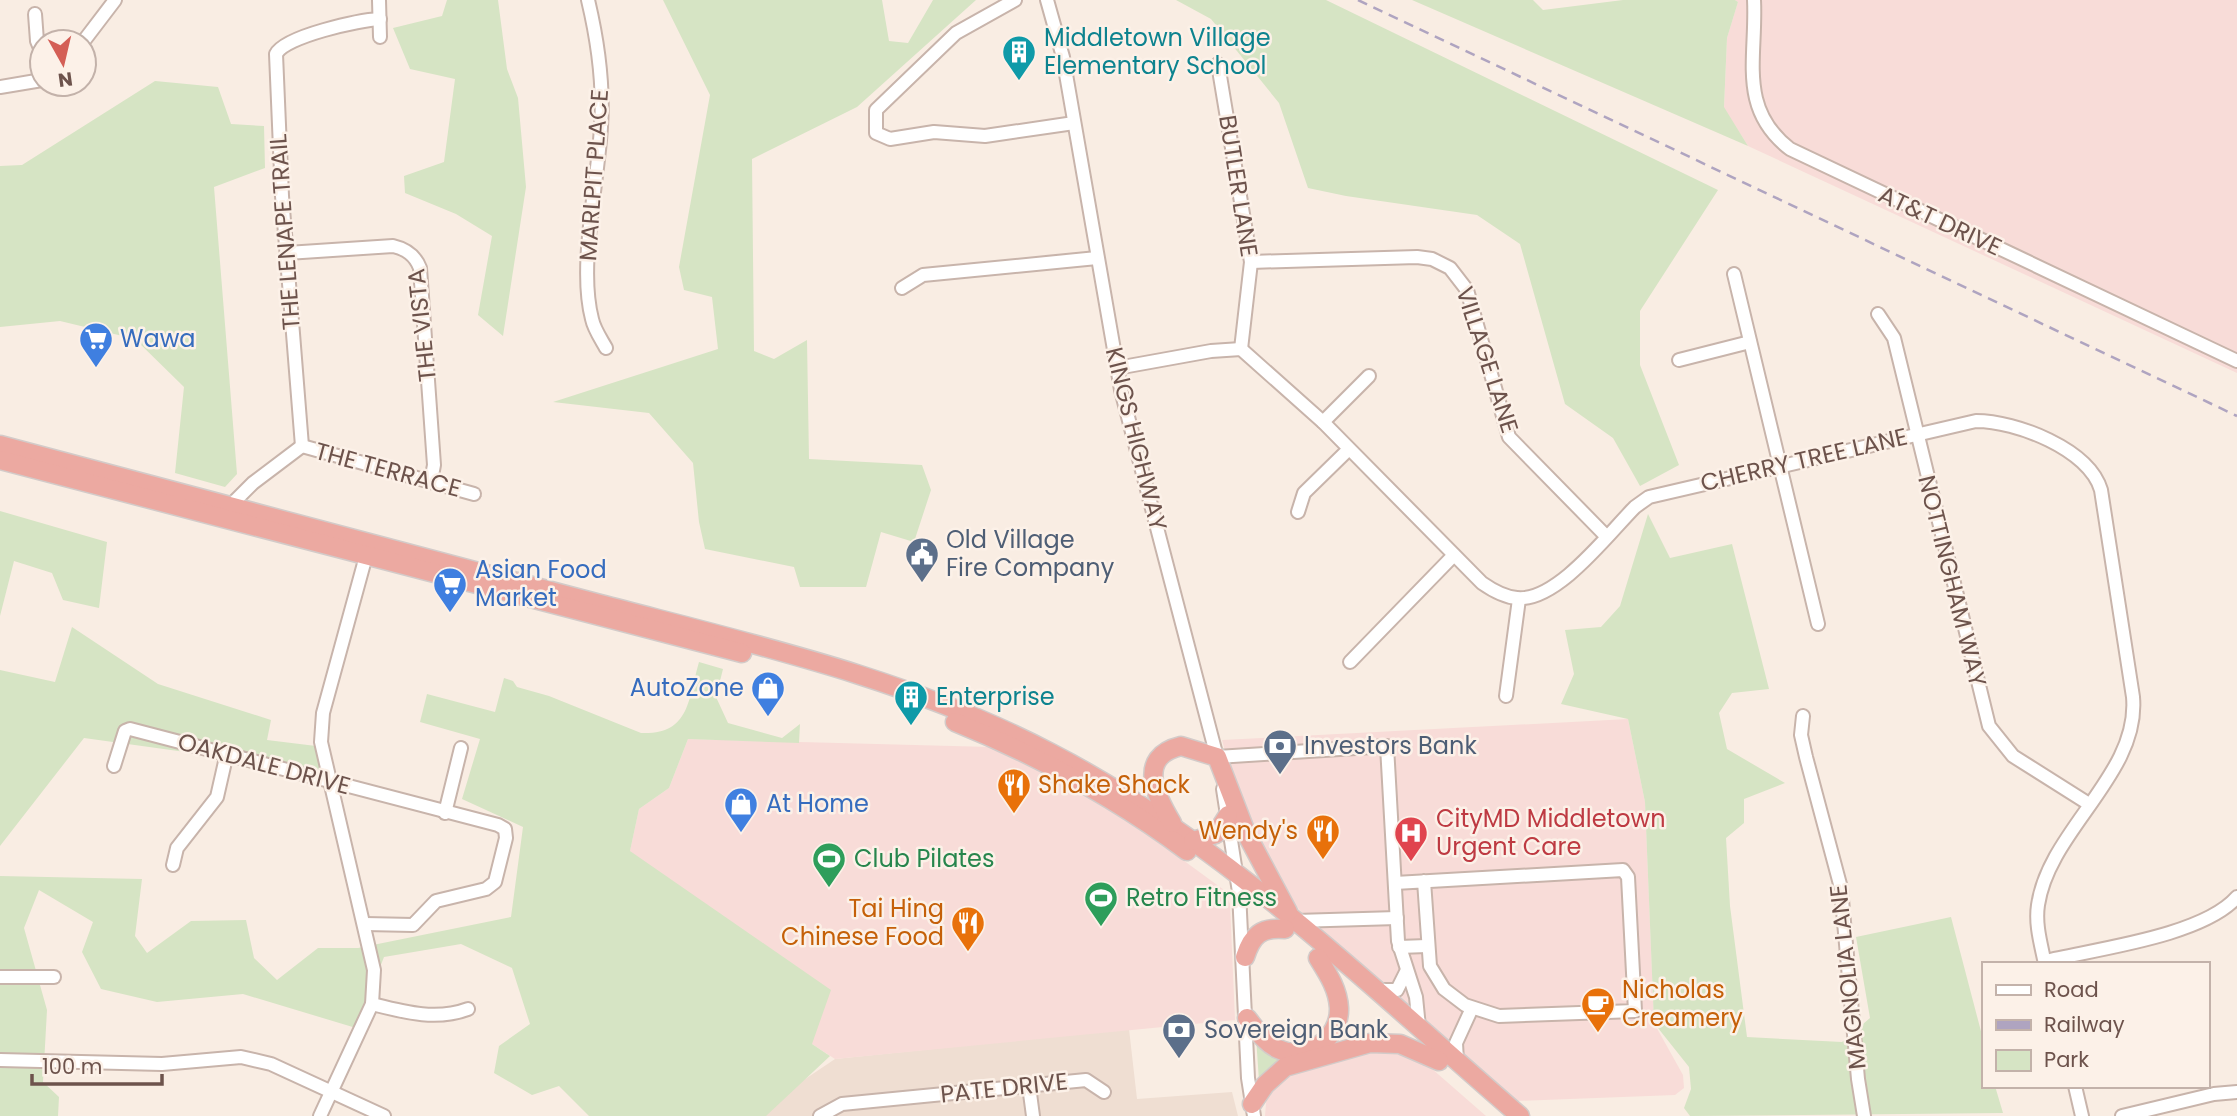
<svg xmlns="http://www.w3.org/2000/svg" width="2237" height="1116" font-family="Poppins,sans-serif">
	<rect width="100%" height="100%" fill="#f9ede3"/>
	<!-- residential -->
	<polygon fill="#efded2" points="1129,1029 1137,1099 1232,1092 1238,1116 750,1116 835,1059"/>
	<!-- commercial -->
	<g fill="#f8dcd8">
		<polygon points="1735,0 2237,0 2237,373 1748,146 1724,108 1727,38 1738,2"/>
		<polygon points="1628,719 1645,802 1654,1023 1683,1075 1684,1088 1675,1095 1516,1101 1314,926 1297,907 1274,876 1235,786 1222,740"/>
		<polygon points="688,739 991,747 1084,793 1131,822 1224,890 1230,904 1235,1020 835,1059 812,1044 630,851 639,809 669,788"/>
		<polygon points="1392,1047 1423,1061 1486,1116 1265,1116 1267,1092 1280,1076 1376,1048"/>
	</g>
	<!-- green -->
	<g fill="#d6e4c4">
		<polygon points="447,0 498,0 507,69 518,98 526,187 503,336 478,315 492,236 456,214 405,193 404,176 444,162 455,79 410,69 393,28 442,16"/>
		<polygon points="663,0 882,0 889,41 908,43 933,0 976,0 857,107 752,159 754,351 774,359 807,340 809,459 922,465 931,490 914,542 881,532 866,587 800,587 794,567 705,549 699,522 693,463 649,413 553,402 718,349 712,297 684,290 679,267 710,95"/>
		<polygon points="1176,0 1326,0 1718,190 1640,311 1640,365 1679,465 1640,486 1613,438 1565,404 1520,244 1477,215 1346,196 1308,188 1279,103 1211,19"/>
		<polygon points="1412,0 1533,0 1543,10 1623,0 1735,0 1738,2 1727,38 1724,107 1748,146"/>
		<polygon points="155,81 218,87 231,124 264,126 265,168 214,187 237,474 225,487 175,473 184,387 135,339 60,321 0,327 0,166 22,165"/>
		<polygon points="0,511 107,542 99,608 63,600 52,573 14,561 0,616"/>
		<polygon points="1648,514 1670,558 1732,544 1769,689 1732,693 1719,713 1727,749 1785,783 1744,799 1744,823 1726,838 1730,906 1747,1037 1842,1042 1870,1018 1856,937 1951,917 1983,1039 1983,1086 1995,1086 2003,1113 1690,1116 1684,1108 1691,1089 1689,1067 1654,1023 1645,802 1628,719 1561,704 1574,674 1565,630 1601,627 1620,606"/>
		<polygon points="72,627 158,684 271,720 267,740 316,746 322,771 84,738 0,846 0,670 55,682"/>
		<path d="M699,662l24,7 -7,28 12,26 54,15 18,-14 -1,19 -111,-4 -19,49 -30,21 -9,42 201,139 -19,54 18,12 -64,60h-177l-30,-30 -27,9 -38,-22 5,-27 31,-22 -18,-56 -51,-24 -77,13 -28,71 -113,-34 -86,8 -56,-13 -19,-37 11,-30 -54,-32 -15,38 23,82 -4,72 16,15 -1,19h-58v-240l142,3 -7,57 12,17 44,-32 55,-1 8,38 23,22 41,-32h40l153,-31 12,-90 -61,-28 18,-60 -60,-17 7,-28 68,18 9,-34 9,3 4,6 32,9 92,37c49,2 47,-33 58,-71z"/>
		<polygon points="1256,1037 1285,1057 1259,1081"/>
	</g>
	<g fill="none" stroke-linecap="round" stroke-linejoin="round">
		<!-- minor casing -->
		<g stroke="#c8b4ab" stroke-width="16">
			<g id="minor">
				<polyline points="379,0 380,37"/>
				<path d="M588,0c10,42 16,84 13,127 -3,56 -23,139 -9,192 2,10 9,20 14,29"/>
				<polyline points="1015,0 956,33 876,110 876,133 890,139 934,132 985,136 1074,123"/>
				<polyline points="1047,0 1063,57 1121,390 1218,761"/>
				<path d="M1754,0c3,57 -17,108 36,149l447,212"/>
				<polyline points="35,14 37,41 42,53"/>
				<polyline points="83,42 115,0"/>
				<polyline points="1218,64 1251,262 1241,349"/>
				<polyline points="0,87 42,80"/>
				<path d="M287,253l106,-7c13,3 22,9 27,22l14,197 -3,16"/>
				<polyline points="1251,262 1417,257 1432,259 1450,268 1467,290 1509,437 1606,536"/>
				<polyline points="1734,274 1818,624"/>
				<polyline points="902,288 923,275 1097,258"/>
				<polyline points="1878,314 1894,338 1989,726 2013,756 2089,804"/>
				<polyline points="1679,360 1750,342"/>
				<path d="M1117,368l94,-17 30,-2 82,73 159,161c10,7 22,14 35,15 40,4 92,-65 118,-91l14,-10 327,-76c40,0 113,28 125,69l32,207c7,77 -84,133 -95,208 -3,20 3,39 7,59"/>
				<polyline points="1323,422 1369,376"/>
				<path d="M302,446l-20,-250 -6,-142c9,-18 84,-34 104,-35"/>
				<polyline points="302,446 474,494"/>
				<polyline points="230,506 253,483 302,446"/>
				<polyline points="1298,512 1304,493 1348,450"/>
				<polyline points="1350,662 1454,555"/>
				<polyline points="1506,696 1519,599"/>
				<polyline points="1803,716 1801,735 1806,757 1841,888 1858,1079 1864,1116"/>
				<polyline points="1217,757 1387,746 1398,941 1416,997 1419,1027"/>
				<polyline points="114,766 125,731 130,729 498,825 505,829 506,838 495,882 486,889 436,901 413,925 365,924"/>
				<polyline points="1223,789 1239,892 1248,1078 1254,1116"/>
				<polyline points="445,813 461,748"/>
				<polyline points="173,865 177,848 217,797 227,753"/>
				<polyline points="1395,883 1623,870 1628,877 1635,1011 1499,1016 1465,1005 1444,989 1430,966 1424,881"/>
				<polyline points="1296,921 1397,918"/>
				<polyline points="1399,947 1427,946"/>
				<path d="M2045,961c51,-12 158,-25 192,-64"/>
				<polyline points="0,977 54,977"/>
				<polyline points="1376,990 1397,990 1406,972"/>
				<path d="M372,1004c32,8 64,17 96,5"/>
				<polyline points="0,1060 162,1064 241,1057 271,1064 384,1116"/>
				<polyline points="1457,1061 1456,1043 1472,1008"/>
				<polyline points="1029,1086 1033,1116"/>
				<polyline points="2075,1086 2082,1116"/>
				<polyline points="320,1116 372,1004 374,970 321,742 323,713 366,556"/>
				<polyline points="820,1116 842,1104 1086,1080 1104,1092"/>
				<polyline points="2122,1116 2214,1094 2237,1092"/>
			</g>
		</g>
		<!-- highway casing -->
		<g stroke="#d3cbc9" stroke-width="21">
			<g id="highway">
				<path d="M0,445c200,54 400,106 600,159 153,40 310,75 451,149 171,88 323,237 469,363"/>
				<polyline points="0,460 742,653"/>
				<path d="M955,722c81,33 161,76 232,129"/>
				<path d="M1172,823c-15,-25 -37,-66 9,-77l36,11 30,78 41,77"/>
				<polyline points="1193,841 1216,834 1228,815"/>
				<path d="M1245,957c7,-22 16,-30 40,-28"/>
				<path d="M1247,1018c9,11 18,25 31,31 28,13 62,-10 61,-41 -1,-19 -11,-34 -21,-50"/>
				<polyline points="1252,1104 1265,1085 1285,1067 1370,1043 1400,1044 1439,1061"/>
			</g>
		</g>
		<!-- minor -->
		<use href="#minor" stroke="#fff" stroke-width="12"/>
		<!-- highway -->
		<use href="#highway" stroke="#eca9a1" stroke-width="18"/>
		<!-- rail -->
		<polyline stroke="#afa4c0" stroke-width="2.5" stroke-dasharray="10 7" stroke-linecap="butt" points="1358,0 2237,416"/>
	</g>
	<!-- icons -->
	<defs>
		<g id="building-pin" transform="scale(1.75)"><path d="M0 17L-7.5 6A9.5 9.5 0 1 1 7.5 6Z" fill="#0f9aa8" stroke="#fcf1e8"/><path d="M-4-6H4V6H1V3H-1V6H-4ZM-2.5-4.3h1.7v1.8h-1.7ZM.8-4.3h1.7v1.8H.8ZM-2.5-1h1.7V.8h-1.7ZM.8-1h1.7V.8H.8Z" fill="#fff"/></g>
		<g id="supermarket-pin" transform="scale(1.75)"><path d="M0 17L-7.5 6A9.5 9.5 0 1 1 7.5 6Z" fill="#3f7fe0" stroke="#fcf1e8"/><path d="M-6-5.5h2.5l.6 2H6L4.5 2H-2.5L-4.4-4H-6ZM-1.5 3.2a1.3 1.3 0 1 0 .1 0ZM3 3.2a1.3 1.3 0 1 0 .1 0Z" fill="#fff"/></g>
		<g id="civic-pin" transform="scale(1.75)"><path d="M0 17L-7.5 6A9.5 9.5 0 1 1 7.5 6Z" fill="#5c6f8a" stroke="#fcf1e8"/><path d="M-.6-6.5H3V-4.5H.6V-3L4-1V1h2V6H-6V1h2V-1L-.6-3ZM-1.2 2.5V6h2.4V2.5Z" fill="#fff"/></g>
		<g id="shop-pin" transform="scale(1.75)"><path d="M0 17L-7.5 6A9.5 9.5 0 1 1 7.5 6Z" fill="#3f7fe0" stroke="#fcf1e8"/><path d="M-5-2.5h2.3a2.7 3.5 0 0 1 5.4 0H5L5.5 6h-11ZM-1.5-2.5h3a1.5 2.3 0 0 0-3 0Z" fill="#fff"/></g>
		<g id="bank-pin" transform="scale(1.75)"><path d="M0 17L-7.5 6A9.5 9.5 0 1 1 7.5 6Z" fill="#5c6f8a" stroke="#fcf1e8"/><path d="M-6-4H6V4H-6ZM0-2.3a2.3 2.3 0 1 0 0 4.6a2.3 2.3 0 1 0 0-4.6Z" fill="#fff"/></g>
		<g id="restaurant-pin" transform="scale(1.75)"><path d="M0 17L-7.5 6A9.5 9.5 0 1 1 7.5 6Z" fill="#e8710a" stroke="#fcf1e8"/><path d="M-5-6h1v4h1v-4h1v4h1v-4h1v5L-1.5 .5V6h-2V.5L-5-1ZM5-6V6H3V1.5H1.5Q1.5-4 5-6Z" fill="#fff"/></g>
		<g id="hospital-pin" transform="scale(1.75)"><path d="M0 17L-7.5 6A9.5 9.5 0 1 1 7.5 6Z" fill="#e0444e" stroke="#fcf1e8"/><path d="M-5-5h3v3.5h4V-5h3V5h-3V1.5h-4V5h-3Z" fill="#fff"/></g>
		<g id="stadium-pin" transform="scale(1.75)"><path d="M0 17L-7.5 6A9.5 9.5 0 1 1 7.5 6Z" fill="#2e9e5b" stroke="#fcf1e8"/><path d="M0-5a6.5 5 0 1 0 0 10a6.5 5 0 1 0 0-10ZM-3.5-1.8h7v3.6h-7Z" fill="#fff"/></g>
		<g id="cafe-pin" transform="scale(1.75)"><path d="M0 17L-7.5 6A9.5 9.5 0 1 1 7.5 6Z" fill="#e8710a" stroke="#fcf1e8"/><path d="M-5.5-4.5H6V0H3Q3 3.5 0 3.5H-2.5Q-5.5 3.5-5.5 0ZM3-3.2v2h1.7v-2ZM-6 4.5H4V6H-6Z" fill="#fff"/></g>
	</defs>
	<g fill-rule="evenodd">
		<use href="#building-pin" x="1019" y="52"/>
		<use href="#supermarket-pin" x="96" y="339"/>
		<use href="#civic-pin" x="922" y="554"/>
		<use href="#supermarket-pin" x="450" y="584"/>
		<use href="#shop-pin" x="768" y="688"/>
		<use href="#building-pin" x="911" y="697"/>
		<use href="#bank-pin" x="1280" y="746"/>
		<use href="#restaurant-pin" x="1014" y="785"/>
		<use href="#shop-pin" x="741" y="804"/>
		<use href="#restaurant-pin" x="1323" y="831"/>
		<use href="#hospital-pin" x="1411" y="833"/>
		<use href="#stadium-pin" x="829" y="859"/>
		<use href="#stadium-pin" x="1101" y="898"/>
		<use href="#restaurant-pin" x="968" y="923"/>
		<use href="#cafe-pin" x="1598" y="1004"/>
		<use href="#bank-pin" x="1179" y="1030"/>
	</g>
	<g text-anchor="middle" stroke-width="5" stroke-linejoin="round" paint-order="stroke">
		<!-- culture labels -->
		<g font-size="24" fill="#0d838f" stroke="#fcf1e8" text-anchor="start">
			<text x="1044" y="46">Middletown Village<tspan x="1044" dy="28">Elementary School</tspan></text>
			<text x="936" y="705">Enterprise</text>
		</g>
		<!-- street labels -->
		<g font-size="24" fill="#6d534c" stroke="#fcf1e8">
			<text transform="translate(594 175) rotate(-86)" y="8">MARLPIT PLACE</text>
			<text transform="translate(1238 186) rotate(81)" y="8">BUTLER LANE</text>
			<text transform="translate(1940 221) rotate(25)" y="8">AT&amp;T DRIVE</text>
			<text transform="translate(285 232) rotate(-94)" y="8">THE LENAPE TRAIL</text>
			<text transform="translate(422 325) rotate(-96)" y="8">THE VISTA</text>
			<text transform="translate(1487 360) rotate(72)" y="8">VILLAGE LANE</text>
			<text transform="translate(1136 439) rotate(76)" y="8">KINGS HIGHWAY</text>
			<text transform="translate(1804 460) rotate(-13)" y="8">CHERRY TREE LANE</text>
			<text transform="translate(388 470) rotate(15)" y="8">THE TERRACE</text>
			<text transform="translate(1952 581) rotate(76)" y="8">NOTTINGHAM WAY</text>
			<text transform="translate(264 764) rotate(15)" y="8">OAKDALE DRIVE</text>
			<text transform="translate(1848 977) rotate(-96)" y="8">MAGNOLIA LANE</text>
			<text transform="translate(1004 1088) rotate(-6)" y="8">PATE DRIVE</text>
		</g>
		<!-- shop labels -->
		<g font-size="24" fill="#366cbe" stroke="#fcf1e8" text-anchor="start">
			<text x="120" y="347">Wawa</text>
			<text x="475" y="578">Asian Food<tspan x="475" dy="28">Market</tspan></text>
			<text x="744" y="696" text-anchor="end">AutoZone</text>
			<text x="766" y="812">At Home</text>
		</g>
		<!-- service labels -->
		<g font-size="24" fill="#4e5e75" stroke="#fcf1e8" text-anchor="start">
			<text x="946" y="548">Old Village<tspan x="946" dy="28">Fire Company</tspan></text>
			<text x="1304" y="754">Investors Bank</text>
			<text x="1204" y="1038">Sovereign Bank</text>
		</g>
		<!-- food labels -->
		<g font-size="24" fill="#c56008" stroke="#fcf1e8" text-anchor="start">
			<text x="1038" y="793">Shake Shack</text>
			<text x="1298" y="839" text-anchor="end">Wendy's</text>
			<text x="944" y="917" text-anchor="end">Tai Hing<tspan x="944" dy="28">Chinese Food</tspan></text>
			<text x="1622" y="998">Nicholas<tspan x="1622" dy="28">Creamery</tspan></text>
		</g>
		<!-- health labels -->
		<g font-size="24" fill="#be3a42" stroke="#fcf1e8" text-anchor="start">
			<text x="1436" y="827">CityMD Middletown<tspan x="1436" dy="28">Urgent Care</tspan></text>
		</g>
		<!-- leisure labels -->
		<g font-size="24" fill="#27864d" stroke="#fcf1e8" text-anchor="start">
			<text x="854" y="867">Club Pilates</text>
			<text x="1126" y="906">Retro Fitness</text>
		</g>
	</g>
	<!-- legend -->
	<rect x="1982" y="962" width="228" height="126" fill="#fcf1e8" stroke="#c3b2aa" stroke-width="2"/>
	<rect x="1996" y="985" width="35" height="10" fill="#ffffff" stroke="#c3b2aa" stroke-width="2"/>
	<text x="2044" y="997" font-size="21" fill="#6d534c">Road</text>
	<rect x="1996" y="1020" width="35" height="10" fill="#afa4c0" stroke="#c3b2aa" stroke-width="2"/>
	<text x="2044" y="1032" font-size="21" fill="#6d534c">Railway</text>
	<rect x="1996" y="1050" width="35" height="21" fill="#d6e4c4" stroke="#c3b2aa" stroke-width="2"/>
	<text x="2044" y="1067" font-size="21" fill="#6d534c">Park</text>
	<!-- north arrow -->
	<g transform="translate(63 63) rotate(172)"><circle r="33" fill="#fcf1e8" stroke="#c3b2aa" stroke-width="2"/>
	<path d="M0-5L12 26L0 18L-12 26Z" fill="#d45f56"/>
	<text y="-10" font-size="19" font-weight="bold" text-anchor="middle" fill="#6d534c">N</text>
	</g>
	<!-- scale -->
	<path d="M32 1074v10h130v-10" fill="none" stroke="#6d534c" stroke-width="3.5"/>
	<text x="42" y="1074" font-size="21" fill="#6d534c" stroke="#fcf1e8" stroke-width="5" paint-order="stroke">100 m</text>
</svg>
